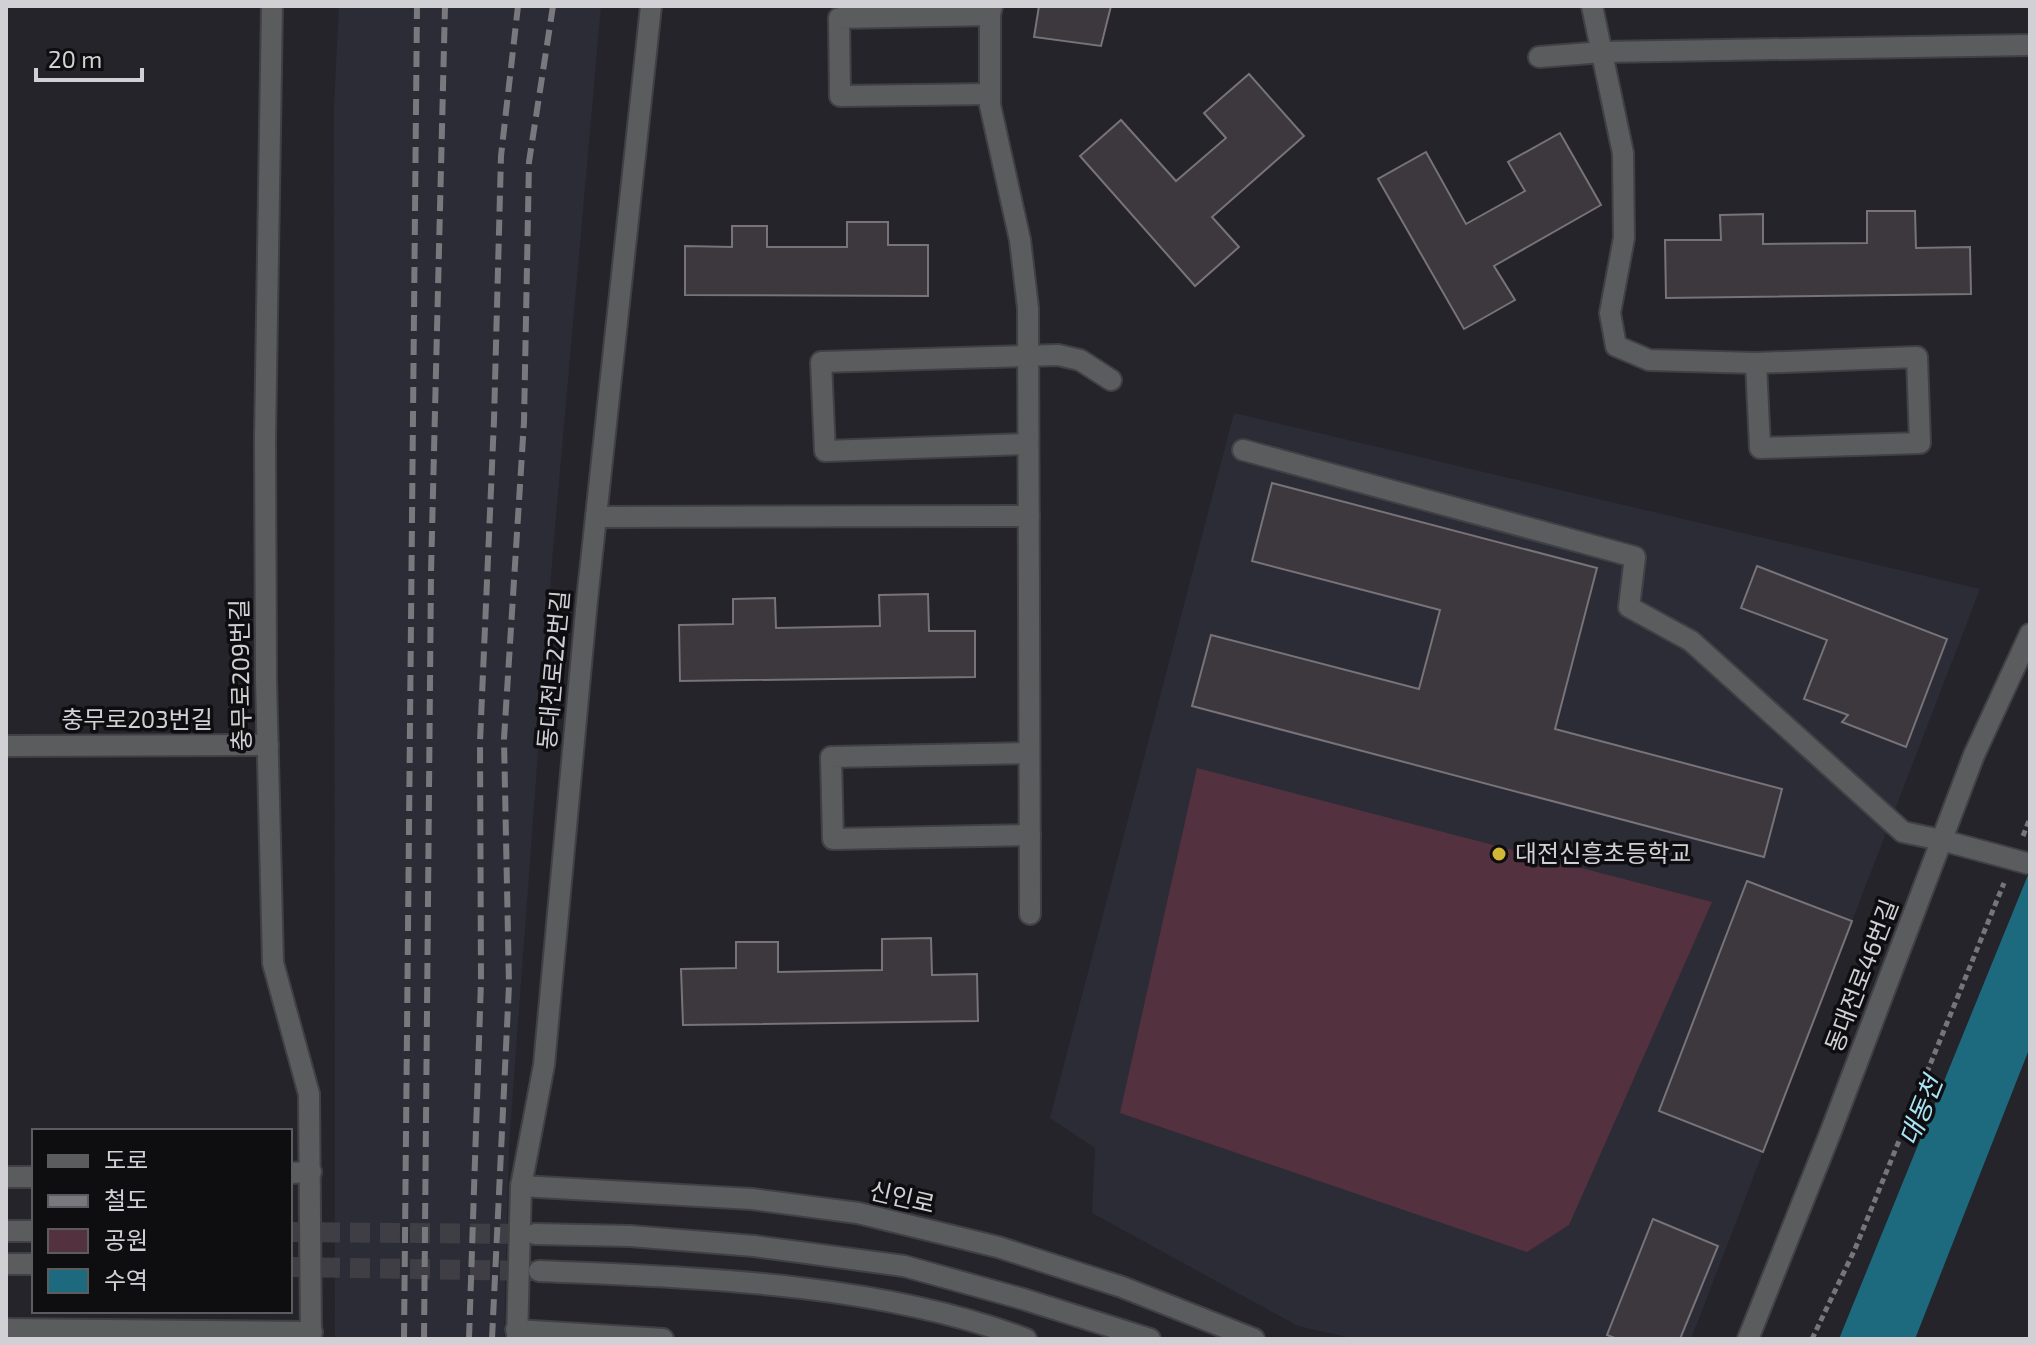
<svg xmlns="http://www.w3.org/2000/svg" width="2036" height="1345" font-family="'Exo 2','Noto Sans KR',sans-serif">
	<rect width="100%" height="100%" fill="#24242a"/>
	<!-- built -->
	<g fill="#2c2c37">
		<polygon points="339,6 601,6 553,550 509,1145 504,1339 335,1339 334,108"/>
		<polygon points="1234,413 1980,589 1691,1339 1356,1339 1298,1326 1092,1213 1095,1148 1050,1118"/>
	</g>
	<!-- green -->
	<polygon fill="#53313f" points="1197,768 1712,902 1569,1225 1527,1252 1120,1113"/>
	<!-- water -->
	<polygon fill="#1d6a7e" points="2030,870 2030,1047 1915,1339 1839,1339"/>
	<!-- building -->
	<g fill="#3c383d" stroke="#777378" stroke-width="2">
		<polygon points="1039,6 1111,6 1101,46 1034,37"/>
		<polygon points="1249,74 1304,136 1212,217 1239,247 1195,286 1080,156 1121,120 1176,181 1226,138 1204,113"/>
		<polygon points="1560,133 1601,205 1494,266 1515,300 1464,329 1378,179 1426,152 1466,224 1525,191 1508,162"/>
		<polygon points="1867,211 1915,211 1916,248 1970,247 1971,294 1666,298 1665,240 1721,240 1720,215 1763,214 1763,244 1867,243"/>
		<polygon points="847,222 888,222 888,245 928,245 928,296 685,295 685,246 732,247 732,226 767,226 767,247 847,247"/>
		<polygon points="1272,483 1597,568 1555,729 1782,789 1764,857 1192,706 1211,635 1419,689 1440,610 1252,561"/>
		<polygon points="1757,566 1947,639 1906,747 1842,722 1848,715 1804,699 1827,640 1741,608"/>
		<polygon points="928,594 929,631 975,631 975,677 680,681 679,625 733,624 733,599 775,598 776,628 880,626 879,595"/>
		<polygon points="1747,881 1852,921 1763,1152 1659,1111"/>
		<polygon points="931,938 932,975 977,974 978,1021 683,1025 681,969 736,968 736,942 778,942 778,972 882,970 882,939"/>
		<polygon points="1653,1219 1718,1246 1680,1339 1617,1339 1607,1335"/>
	</g>
	<g fill="none" stroke-linecap="round" stroke-linejoin="round">
		<!-- tertiary-tunnel -->
		<g stroke="#3e3e44" stroke-width="20" stroke-dasharray="20 10" stroke-linecap="butt">
			<polyline points="290,1232 535,1234"/>
			<polyline points="290,1267 534,1271"/>
		</g>
		<!-- service casing -->
		<g stroke="#404045" stroke-width="24">
			<g id="service">
				<polyline points="992,6 990,15 990,105 1020,240 1028,308 1030,914"/>
				<polyline points="1592,6 1623,153 1624,238 1610,313 1616,346 1649,360 1756,363 1917,357 1920,443 1760,448 1756,363"/>
				<polyline points="990,15 839,18 840,96 990,94"/>
				<polyline points="1539,57 1603,52 2030,45"/>
				<polyline points="1028,444 825,451 821,362 1058,355 1080,360 1111,380"/>
				<polyline points="1243,450 1635,557 1629,607 1691,641 1903,832 1941,840"/>
				<polyline points="596,517 1029,516"/>
				<polyline points="1029,753 831,757 833,839 1030,835"/>
			</g>
		</g>
		<!-- minor casing -->
		<g stroke="#404045" stroke-width="24">
			<g id="minor">
				<polyline points="272,6 265,438 266,679 273,963 309,1094 311,1339"/>
				<polyline points="6,746 268,745"/>
				<polyline points="1941,840 1982,851"/>
				<polyline points="290,1173 311,1172"/>
				<polyline points="6,1177 34,1177"/>
				<polyline points="521,1186 752,1199 858,1213 998,1247 1122,1287 1254,1339"/>
				<polyline points="6,1329 312,1332"/>
				<polyline points="516,1330 663,1339"/>
				<polyline points="517,1339 521,1186 544,1065 587,600 651,6"/>
			</g>
		</g>
		<!-- tertiary casing -->
		<g stroke="#404045" stroke-width="24">
			<g id="tertiary">
				<polyline points="6,1231 34,1231"/>
				<polyline points="535,1234 630,1236 754,1246 904,1266 1023,1299 1150,1339"/>
				<polyline points="6,1264 34,1264"/>
				<path d="M539,1271c159,7 337,11 487,68"/>
				<polyline points="1748,1339 1831,1131 1974,755 2030,634"/>
			</g>
		</g>
		<!-- path -->
		<g stroke="#75757a" stroke-width="5" stroke-dasharray="6 4" stroke-linecap="butt">
			<polyline points="2023,836 2030,818"/>
			<polyline points="1812,1339 1855,1249 2004,883"/>
		</g>
		<!-- service -->
		<use href="#service" stroke="#5a5c5e" stroke-width="20"/>
		<!-- minor -->
		<use href="#minor" stroke="#5a5c5e" stroke-width="20"/>
		<!-- tertiary -->
		<use href="#tertiary" stroke="#5a5c5e" stroke-width="20"/>
		<!-- rail -->
		<g stroke="#78787d" stroke-width="6" stroke-dasharray="16 8" stroke-linecap="butt">
			<polyline points="404,1339 417,6"/>
			<polyline points="424,1339 431,573 445,6"/>
			<polyline points="469,1339 481,981 480,742 494,420 501,156 518,6"/>
			<polyline points="492,1339 509,985 504,739 524,422 529,162 553,6"/>
		</g>
		<!-- minor-bridge casing -->
		<g stroke="#404045" stroke-width="24" stroke-linecap="butt">
			<polyline id="minor-bridge" points="1982,851 2030,864"/>
		</g>
		<!-- minor-bridge -->
		<use href="#minor-bridge" stroke="#5a5c5e" stroke-width="20"/>
	</g>
	<!-- markers -->
	<circle fill="#d3b635" stroke="#0e0e10" stroke-width="3" cx="1499" cy="854" r="8"/>
	<g text-anchor="middle" stroke-width="7" stroke-linejoin="round" paint-order="stroke">
		<!-- street labels -->
		<g font-size="24" fill="#d1d1d5" stroke="#0e0e10">
			<text transform="translate(554 670) rotate(-85)" y="8">동대전로22번길</text>
			<text transform="translate(241 675) rotate(-91)" y="8">충무로209번길</text>
			<text x="137" y="728">충무로203번길</text>
			<text transform="translate(1862 976) rotate(-69)" y="8">동대전로46번길</text>
			<text transform="translate(902 1198) rotate(13)" y="8">신인로</text>
		</g>
		<!-- poi labels -->
		<g font-size="24" fill="#d1d1d5" stroke="#0e0e10" text-anchor="start">
			<text x="1515" y="862">대전신흥초등학교</text>
		</g>
		<!-- water labels -->
		<g font-size="26" font-style="italic" fill="#a9e4f6" stroke="#0e0e10">
			<text transform="translate(1921 1111) rotate(-68)" y="9">대동천</text>
		</g>
	</g>
	<!-- border -->
	<rect width="2036" height="1345" fill="none" stroke="#d1d1d5" stroke-width="16"/>
	<!-- legend -->
	<rect x="32" y="1129" width="260" height="184" fill="#0e0e10" stroke="#5c5c5f" stroke-width="2"/>
	<rect x="48" y="1155" width="40" height="12" fill="#5a5c5e" stroke="#5c5c5f" stroke-width="2"/>
	<text x="104" y="1169" font-size="24" fill="#d1d1d5">도로</text>
	<rect x="48" y="1195" width="40" height="12" fill="#78787d" stroke="#5c5c5f" stroke-width="2"/>
	<text x="104" y="1209" font-size="24" fill="#d1d1d5">철도</text>
	<rect x="48" y="1229" width="40" height="24" fill="#53313f" stroke="#5c5c5f" stroke-width="2"/>
	<text x="104" y="1249" font-size="24" fill="#d1d1d5">공원</text>
	<rect x="48" y="1269" width="40" height="24" fill="#1d6a7e" stroke="#5c5c5f" stroke-width="2"/>
	<text x="104" y="1289" font-size="24" fill="#d1d1d5">수역</text>
	<!-- scale -->
	<path d="M36 68v12h106v-12" fill="none" stroke="#d1d1d5" stroke-width="4"/>
	<text x="48" y="68" font-size="24" fill="#d1d1d5" stroke="#0e0e10" stroke-width="6" paint-order="stroke">20 m</text>
</svg>
